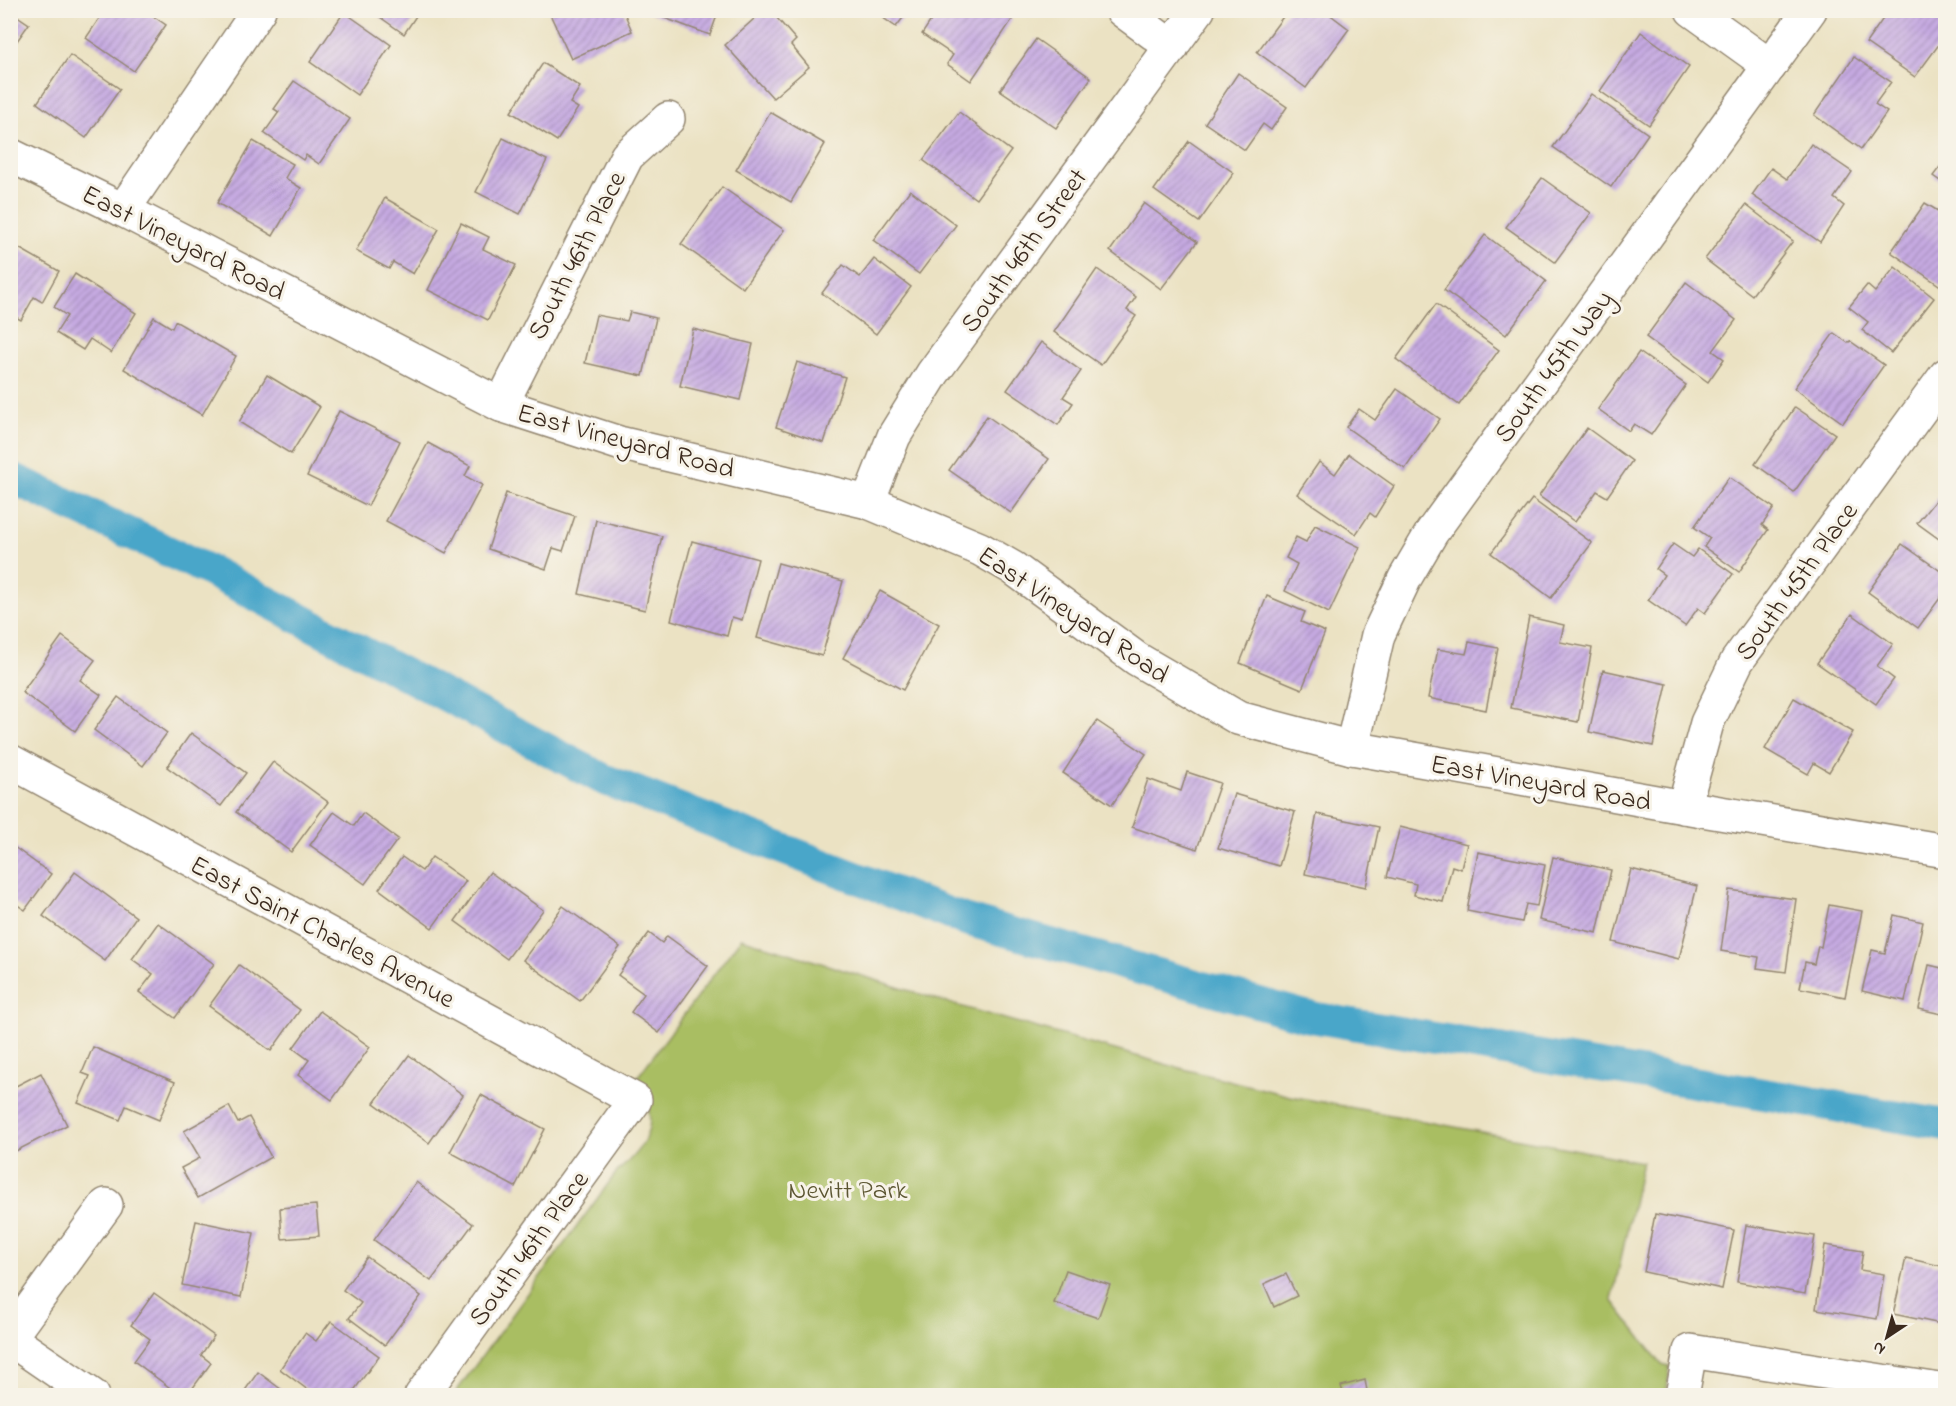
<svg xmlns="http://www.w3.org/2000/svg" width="1956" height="1406" font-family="'Indie Flower',sans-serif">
	<defs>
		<pattern id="building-hatch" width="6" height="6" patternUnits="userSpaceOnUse" patternTransform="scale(1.5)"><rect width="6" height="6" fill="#c6aae2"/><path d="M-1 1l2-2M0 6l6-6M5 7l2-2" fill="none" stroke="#a28bb7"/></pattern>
	</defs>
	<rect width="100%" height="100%" fill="#f7f3e8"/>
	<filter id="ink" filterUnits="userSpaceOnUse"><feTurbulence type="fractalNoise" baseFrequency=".0167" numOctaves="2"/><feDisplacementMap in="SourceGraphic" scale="12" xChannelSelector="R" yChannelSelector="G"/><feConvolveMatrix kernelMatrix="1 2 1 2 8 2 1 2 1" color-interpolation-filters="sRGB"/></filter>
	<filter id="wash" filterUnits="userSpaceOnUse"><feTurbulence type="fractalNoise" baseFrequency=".008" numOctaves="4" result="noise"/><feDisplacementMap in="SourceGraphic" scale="24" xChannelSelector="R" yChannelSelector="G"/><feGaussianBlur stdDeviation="1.35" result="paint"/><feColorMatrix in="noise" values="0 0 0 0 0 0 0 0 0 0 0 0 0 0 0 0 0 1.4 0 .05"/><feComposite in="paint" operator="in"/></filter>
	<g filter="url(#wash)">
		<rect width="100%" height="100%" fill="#ebe2c3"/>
		<!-- green -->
		<path fill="#a9be62" stroke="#727440" stroke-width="1.5" d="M741,938l211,66 216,61 122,31 352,66 -30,138 50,65 8,2 -4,29h-1213l163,-223c35,-32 45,-51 20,-94z"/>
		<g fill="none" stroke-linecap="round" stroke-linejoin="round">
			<!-- canal -->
			<polyline stroke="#4aa6c9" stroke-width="32" points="10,477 210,571 603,779 963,919 1305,1016 1946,1125"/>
		</g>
		<g id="blocks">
			<!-- building -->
			<g fill="url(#building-hatch)">
				<polygon points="105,10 144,10 166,25 134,71 86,38"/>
				<polygon points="370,10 420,10 404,34"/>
				<polygon points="548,10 623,10 632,31 571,59"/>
				<polygon points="643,10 719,10 710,35"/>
				<polygon points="764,10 770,10 796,40 791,45 809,67 773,98 725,45"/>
				<polygon points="887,10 909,10 896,27 882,17"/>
				<polygon points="938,10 999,10 1012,20 971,81 947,64 953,55 922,34"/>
				<polygon points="1288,10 1324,10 1349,29 1306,88 1257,52"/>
				<polygon points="1889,10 1946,10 1946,35 1915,77 1866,43"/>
				<polygon points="10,11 29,24 10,51"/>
				<polygon points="344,12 391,45 357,95 310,62"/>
				<polygon points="1641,32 1689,67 1649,125 1600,91"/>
				<polygon points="1036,39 1091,78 1056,128 1000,90"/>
				<polygon points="70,55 120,89 86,138 37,103"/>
				<polygon points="1854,57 1891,82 1875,104 1887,112 1861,149 1814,115"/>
				<polygon points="543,63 580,87 570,103 578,108 557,141 511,112"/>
				<polygon points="1238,73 1287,107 1271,130 1263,124 1245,150 1205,123"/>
				<polygon points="294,81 350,119 319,164 306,155 303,160 264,133 279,112 274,109"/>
				<polygon points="1591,94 1648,134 1611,187 1553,147"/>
				<polygon points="770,112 825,144 791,202 736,170"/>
				<polygon points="959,112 1011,151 976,199 923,160"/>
				<polygon points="503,138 547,160 520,214 476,192"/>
				<polygon points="253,141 293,164 285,178 301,188 273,236 217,203"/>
				<polygon points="1189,141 1234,173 1199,222 1154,190"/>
				<polygon points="1811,144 1852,172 1834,198 1844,206 1820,242 1752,195 1771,168 1787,179"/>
				<polygon points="1946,159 1946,185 1933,176"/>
				<polygon points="1542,178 1591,213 1555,262 1506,227"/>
				<polygon points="722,187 784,230 743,288 681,244"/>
				<polygon points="910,190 956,225 919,274 873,240"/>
				<polygon points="385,198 439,229 413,274 393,262 389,269 356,251"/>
				<polygon points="1144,203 1197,242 1161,289 1110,251"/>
				<polygon points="1925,203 1946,216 1946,282 1942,287 1891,252"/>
				<polygon points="1746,205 1793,241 1752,295 1705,259"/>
				<polygon points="461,223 489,237 483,249 516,265 488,320 428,290"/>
				<polygon points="1485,235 1546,281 1506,335 1444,290"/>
				<polygon points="10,243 59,271 42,302 34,297 21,320 10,314"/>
				<polygon points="874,259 911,287 876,334 822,293 843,265 860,277"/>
				<polygon points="1895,267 1934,298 1891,353 1862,330 1868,322 1849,307 1867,285 1875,292"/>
				<polygon points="1097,269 1136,297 1127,310 1136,316 1101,365 1054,332"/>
				<polygon points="75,274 136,313 111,353 90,339 83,350 56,333 67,316 54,307"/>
				<polygon points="1686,282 1736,320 1713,351 1724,359 1708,382 1646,337"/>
				<polygon points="1436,304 1499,350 1459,405 1396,359"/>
				<polygon points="630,312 656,318 643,376 585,363 596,315 627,321"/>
				<polygon points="154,317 172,328 175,321 236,356 202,415 124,369"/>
				<polygon points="693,329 753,344 740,400 680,386"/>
				<polygon points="1834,333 1848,343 1850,341 1884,365 1843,423 1794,388"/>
				<polygon points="1041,342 1081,371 1063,397 1073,403 1058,425 1007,390"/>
				<polygon points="1639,352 1686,385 1651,435 1634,424 1629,431 1598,409"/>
				<polygon points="797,362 845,377 824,443 776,427"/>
				<polygon points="267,375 320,407 291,454 239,422"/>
				<polygon points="1397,389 1440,419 1405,469 1346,427 1359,409 1375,420"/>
				<polygon points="1795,407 1835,434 1794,492 1755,464"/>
				<polygon points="339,411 400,441 368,506 307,476"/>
				<polygon points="987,416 1049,459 1011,513 949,470"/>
				<polygon points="1587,428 1632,461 1607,497 1597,491 1575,522 1539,496"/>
				<polygon points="428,443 470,466 465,476 482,485 446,553 386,521"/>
				<polygon points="1349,454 1394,486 1375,517 1370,513 1356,534 1297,494 1319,462 1335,474"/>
				<polygon points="1729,477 1774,508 1762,525 1768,530 1739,572 1704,547 1710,538 1694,527"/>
				<polygon points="1946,487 1946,544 1917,523"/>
				<polygon points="506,493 575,516 563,551 553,548 546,569 488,549"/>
				<polygon points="1532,499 1592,543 1551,598 1491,553"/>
				<polygon points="596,520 662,536 645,610 579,594"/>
				<polygon points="1315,525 1360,547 1329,613 1285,591 1297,564 1286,558 1296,537 1306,542"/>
				<polygon points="692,541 758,559 742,620 732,617 727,636 671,620"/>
				<polygon points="1673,544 1692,557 1698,549 1733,574 1705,613 1698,608 1685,626 1648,600 1664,575 1656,569"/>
				<polygon points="1902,544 1946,575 1946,590 1918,628 1868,592"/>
				<polygon points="778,563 843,581 822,656 757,638"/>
				<polygon points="880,591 939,624 903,690 843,658"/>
				<polygon points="1267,596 1305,612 1301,622 1325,632 1302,689 1240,663"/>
				<polygon points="1852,614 1893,644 1877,666 1894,679 1876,704 1817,663"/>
				<polygon points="1529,617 1564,625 1560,642 1592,648 1578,722 1511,708"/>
				<polygon points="62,636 95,660 80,680 101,695 75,731 22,692"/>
				<polygon points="1469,642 1498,648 1486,710 1428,698 1438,649 1466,654"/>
				<polygon points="1603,670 1667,684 1653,746 1589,732"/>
				<polygon points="118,697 167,733 143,766 94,730"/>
				<polygon points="1794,698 1853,732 1829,772 1814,763 1808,774 1765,749"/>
				<polygon points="1097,721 1146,754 1112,805 1063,773"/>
				<polygon points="191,733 246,773 221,806 167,767"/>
				<polygon points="273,762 328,802 291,852 236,812"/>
				<polygon points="1187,772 1220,783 1197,849 1132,827 1148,779 1181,791"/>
				<polygon points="1234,794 1295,812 1279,866 1218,848"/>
				<polygon points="334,812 354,826 363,813 398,839 365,884 310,845"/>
				<polygon points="1317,814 1379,827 1366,887 1305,874"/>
				<polygon points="1400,827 1467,844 1461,869 1452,866 1443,902 1414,895 1416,884 1387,877"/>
				<polygon points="10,844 51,874 25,910 10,900"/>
				<polygon points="1478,852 1545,865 1537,906 1526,904 1522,922 1467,911"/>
				<polygon points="402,857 422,871 432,857 466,881 432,928 379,889"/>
				<polygon points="1553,857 1611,870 1597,933 1539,920"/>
				<polygon points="1631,869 1697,886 1679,959 1613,942"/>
				<polygon points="75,872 136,917 105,961 43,916"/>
				<polygon points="490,872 543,910 507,959 455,921"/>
				<polygon points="1729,890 1796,899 1786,972 1757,968 1759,957 1721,951"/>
				<polygon points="1829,905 1862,911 1845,997 1800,988 1805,962 1814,964 1818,946 1821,947"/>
				<polygon points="563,906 620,947 580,1001 523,960"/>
				<polygon points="1894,915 1923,922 1905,1001 1862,991 1872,950 1885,953"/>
				<polygon points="158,923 214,964 175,1018 139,992 153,974 132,959"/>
				<polygon points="649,933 662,943 667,936 708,966 659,1033 631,1012 644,994 618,975"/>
				<polygon points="1945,956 1946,1015 1919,1009 1929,965 1942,968"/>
				<polygon points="239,965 300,1010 271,1051 209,1006"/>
				<polygon points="320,1011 370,1047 332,1100 298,1075 309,1060 293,1048"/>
				<polygon points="93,1047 175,1082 159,1120 126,1106 120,1120 78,1103 90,1076 82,1073"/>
				<polygon points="409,1055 463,1095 429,1143 374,1103"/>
				<polygon points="41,1073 67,1125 10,1154 10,1089"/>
				<polygon points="481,1095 545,1129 515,1187 450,1152"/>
				<polygon points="229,1106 238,1123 249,1117 271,1157 198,1198 181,1168 200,1158 184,1131"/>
				<polygon points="416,1182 473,1224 431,1281 374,1240"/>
				<polygon points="316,1205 319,1236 282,1239 280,1208"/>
				<polygon points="1655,1214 1734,1230 1722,1289 1644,1272"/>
				<polygon points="196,1221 254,1233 241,1297 182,1285"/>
				<polygon points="1746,1225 1815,1236 1805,1294 1737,1282"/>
				<polygon points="1825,1245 1863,1251 1860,1270 1884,1274 1877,1319 1816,1309"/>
				<polygon points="367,1257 421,1296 385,1345 349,1318 361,1303 343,1290"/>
				<polygon points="1906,1258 1946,1267 1946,1325 1893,1314"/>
				<polygon points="1066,1270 1110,1285 1098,1318 1054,1303"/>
				<polygon points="1286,1274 1297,1296 1274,1307 1264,1284"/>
				<polygon points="154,1293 214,1336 201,1355 211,1363 187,1396 181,1396 134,1361 150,1339 131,1325"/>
				<polygon points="331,1321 379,1356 350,1396 316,1396 280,1369 305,1333 316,1341"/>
				<polygon points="258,1372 290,1396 241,1396"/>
				<polygon points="1365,1380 1368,1396 1344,1396 1341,1386"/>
			</g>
		</g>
	</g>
	<g filter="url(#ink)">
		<use href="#blocks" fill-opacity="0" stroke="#938670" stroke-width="1.5"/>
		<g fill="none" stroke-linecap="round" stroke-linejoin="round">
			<!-- minor casing -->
			<g stroke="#938670" stroke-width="36">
				<g id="minor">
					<polyline points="1122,10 1172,47"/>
					<polyline points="1692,10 1770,66"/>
					<polyline points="10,155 123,210 501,405 619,443 868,502 980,549 1013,568 1137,659 1238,718 1352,748 1684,807 1946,851"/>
					<polyline points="123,210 259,10"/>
					<polyline points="501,405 627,156 668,119"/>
					<polyline points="868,502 894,436 933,373 1198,10"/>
					<polyline points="1352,748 1378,635 1405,578 1432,532 1810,10"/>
					<polyline points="10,761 635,1100 421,1396"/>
					<polyline points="1684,807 1707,723 1737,661 1946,375"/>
					<polyline points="10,1337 106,1205"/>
					<polyline points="10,1339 93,1396"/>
					<polyline points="1682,1396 1690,1351 1946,1391"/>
				</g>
			</g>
			<!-- minor -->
			<use href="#minor" stroke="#fff" stroke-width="33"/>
		</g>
	</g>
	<g text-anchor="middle" stroke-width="6" stroke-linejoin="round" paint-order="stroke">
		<!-- street labels -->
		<g font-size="27" fill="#3b2a1e" stroke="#f7f3e8">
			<text transform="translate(184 242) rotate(27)" y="9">East Vineyard Road</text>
			<text transform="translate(1023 250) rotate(-54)" y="9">South 46th Street</text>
			<text transform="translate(576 255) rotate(-63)" y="9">South 46th Place</text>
			<text transform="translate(1553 366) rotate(-54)" y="9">South 45th Way</text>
			<text transform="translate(626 440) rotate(15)" y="9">East Vineyard Road</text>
			<text transform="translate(1796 581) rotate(-54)" y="9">South 45th Place</text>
			<text transform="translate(1074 614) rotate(34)" y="9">East Vineyard Road</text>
			<text transform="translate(1541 782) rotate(10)" y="9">East Vineyard Road</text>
			<text transform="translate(323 931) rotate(28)" y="9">East Saint Charles Avenue</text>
			<text transform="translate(528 1248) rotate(-54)" y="9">South 46th Place</text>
		</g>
		<!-- park labels -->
		<g font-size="27" fill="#5c5632" stroke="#f7f3e8">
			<text x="848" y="1198">Nevitt Park</text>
		</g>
	</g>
	<!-- margin -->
	<rect width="1956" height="1406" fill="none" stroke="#f7f3e8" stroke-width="36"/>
	<!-- north arrow -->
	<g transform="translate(1887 1337) rotate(216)" stroke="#f7f3e8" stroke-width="4.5" paint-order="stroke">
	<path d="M0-4.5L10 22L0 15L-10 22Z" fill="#3b2a1e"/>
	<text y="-9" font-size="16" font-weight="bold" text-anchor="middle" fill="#3b2a1e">N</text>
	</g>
</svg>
